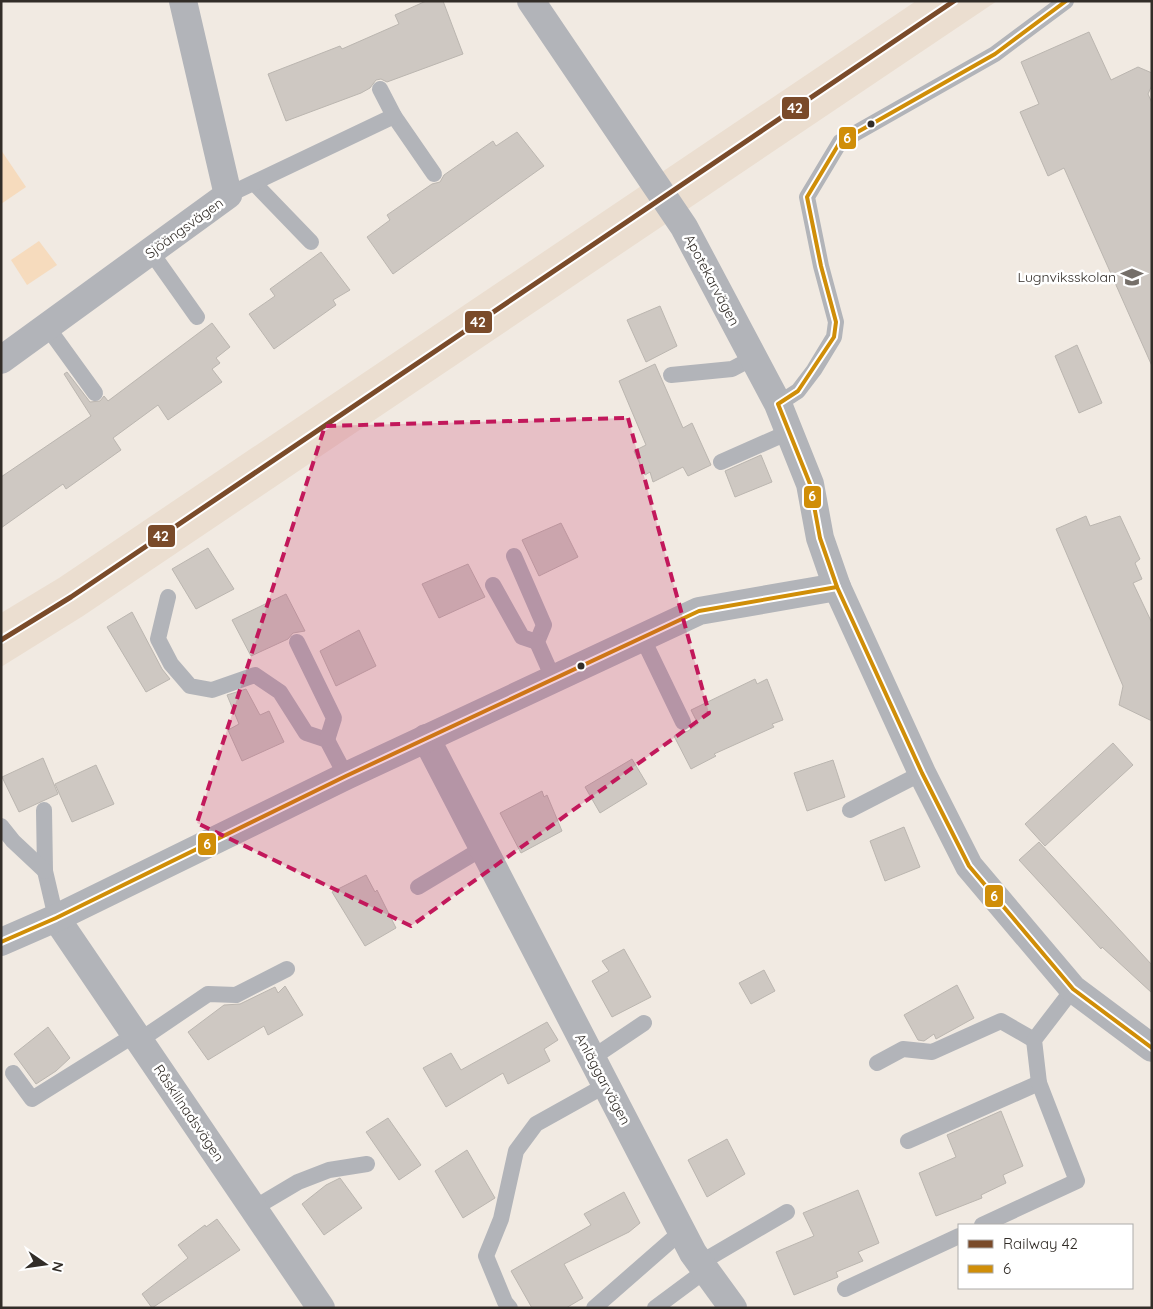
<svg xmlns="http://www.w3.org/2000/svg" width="1153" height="1309" font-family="Quicksand,sans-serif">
	<rect width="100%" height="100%" fill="#f1eae2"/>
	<!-- built -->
	<polygon fill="#ebded0" points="916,1 997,1 83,616 1,667 1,613 59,578"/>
	<!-- green -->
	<g fill="#f6dbbd">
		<polygon points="1,150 26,187 1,204"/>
		<polygon points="39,241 57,265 27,285 11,260"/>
	</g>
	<!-- building -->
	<g fill="#cec8c2" stroke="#bbb6b0">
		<polygon points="426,1 443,1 463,54 387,82 381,79 376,80 370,88 361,93 286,121 268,74 340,46 342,49 399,24 395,15"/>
		<polygon points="1089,32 1111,80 1138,67 1152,73 1152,85 1148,94 1152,103 1152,366 1064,168 1048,176 1020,112 1039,104 1021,62"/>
		<polygon points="517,132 544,166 393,274 367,237 390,220 387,215 432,184 440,182 444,175 454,168 493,141 496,146"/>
		<polygon points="321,252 350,290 333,300 336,305 274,349 249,314 275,296 270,289"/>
		<polygon points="660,306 677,346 646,362 627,320"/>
		<polygon points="212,323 230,347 216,358 220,363 212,369 222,382 168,420 158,405 113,438 121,450 66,489 63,484 1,528 1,477 91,416 64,374 67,372 90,402 100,401 104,396 108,401"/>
		<polygon points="1077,345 1102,403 1079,413 1055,356"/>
		<polygon points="655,364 683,428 692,423 711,465 688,476 683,467 653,482 650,472 645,475 634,451 646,445 619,381"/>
		<polygon points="761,455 772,482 735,497 725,471"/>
		<polygon points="1086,516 1090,526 1120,516 1140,559 1135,563 1142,579 1133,583 1152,623 1152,721 1119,705 1123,686 1056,529"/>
		<polygon points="561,523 578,557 539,576 522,540"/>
		<polygon points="208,548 234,589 196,609 172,569"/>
		<polygon points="468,564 485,597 439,618 422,584"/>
		<polygon points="286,594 305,631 293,633 288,639 251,656 232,620"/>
		<polygon points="132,612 162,669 170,679 146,692 107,627"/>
		<polygon points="359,630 376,666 336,686 320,651"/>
		<polygon points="755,679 757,684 767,679 783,720 772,724 774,727 714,754 716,756 691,769 674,736 688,731 698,724 691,710"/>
		<polygon points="246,689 260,715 269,711 284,742 242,761 228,730 239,724 227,695"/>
		<polygon points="1113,743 1133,765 1045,846 1025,824"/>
		<polygon points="43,758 58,794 19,812 2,777"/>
		<polygon points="632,759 647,784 600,813 585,787"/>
		<polygon points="833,760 845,797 807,811 794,773"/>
		<polygon points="96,765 114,804 72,822 55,784"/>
		<polygon points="542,791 544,797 547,795 562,831 521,853 500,813"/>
		<polygon points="904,827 920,867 885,881 870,841"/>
		<polygon points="1039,842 1152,965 1152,993 1102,947 1101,949 1019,860"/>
		<polygon points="366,875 375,892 377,890 396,928 365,946 332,892"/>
		<polygon points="624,949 651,997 612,1017 592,981 609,971 602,961"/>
		<polygon points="764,970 775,991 751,1004 739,983"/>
		<polygon points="957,985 974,1018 936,1039 934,1034 924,1041 918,1040 904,1015"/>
		<polygon points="285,986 303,1015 268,1035 264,1026 208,1060 188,1032 224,1005 240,1004 275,987 278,993"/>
		<polygon points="547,1022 558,1040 544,1049 550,1061 508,1084 503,1073 446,1107 423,1068 451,1053 461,1070"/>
		<polygon points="48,1027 70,1058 56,1071 36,1084 14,1054"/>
		<polygon points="1001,1111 1023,1166 1003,1175 1006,1183 981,1195 982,1198 936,1216 919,1173 956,1157 947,1135"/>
		<polygon points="388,1118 421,1165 399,1180 366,1132"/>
		<polygon points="727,1139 745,1174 707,1197 688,1160"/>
		<polygon points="467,1150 495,1198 463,1218 435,1171"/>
		<polygon points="340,1178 362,1208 324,1235 302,1204 326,1185"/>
		<polygon points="858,1190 879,1243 858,1252 863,1261 836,1272 838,1277 794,1295 776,1252 814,1236 803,1213"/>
		<polygon points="624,1192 640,1223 629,1232 564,1264 583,1298 566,1308 532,1308 511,1271 591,1225 584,1214"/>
		<polygon points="217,1219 240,1250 152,1308 142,1294 188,1258 178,1245 205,1225 206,1227"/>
	</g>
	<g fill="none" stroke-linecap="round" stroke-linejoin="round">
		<!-- lane -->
		<g stroke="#b2b4b9" stroke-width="16">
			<polyline points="380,89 394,116 434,174"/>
			<polyline points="254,183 311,242"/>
			<polyline points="228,195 394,116"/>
			<polyline points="151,252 197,317"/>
			<polyline points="48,328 95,393"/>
			<polyline points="671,375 732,369 753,358"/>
			<polyline points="778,404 798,391 814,370 834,337 836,322 821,266 807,197 840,142 995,54 1066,1"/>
			<polyline points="721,462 789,432"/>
			<polyline points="514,556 544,625 537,642 553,678"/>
			<polyline points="493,585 522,637 537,642"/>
			<polyline points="168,597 158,639 171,664 190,686 212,690 255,675 280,692 306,733 327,740 346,776"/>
			<polyline points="642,637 683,722"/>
			<polyline points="297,642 334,718 327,740"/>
			<polyline points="44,810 45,871 56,918"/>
			<polyline points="850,810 922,773"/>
			<polyline points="1,826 13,841 45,871"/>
			<polyline points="418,887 483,848"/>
			<polyline points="140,1040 208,994 236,995 287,969"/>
			<polyline points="592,1058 644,1023"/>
			<polyline points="877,1063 903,1049 932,1052 1001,1021 1034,1040"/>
			<polyline points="13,1073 32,1099 136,1034"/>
			<polyline points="908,1141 1039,1083"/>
			<polyline points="254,1208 298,1182 329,1170 367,1164"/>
			<polyline points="982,1225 1077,1181 1039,1083 1034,1040 1073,989"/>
			<polyline points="700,1263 787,1212"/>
			<polyline points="845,1289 959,1236"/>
			<polyline points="510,1308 505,1302 486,1256 501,1219 516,1151 536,1124 606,1085"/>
			<polyline points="594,1308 682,1231"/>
			<polyline points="655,1308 706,1270"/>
		</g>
		<!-- street -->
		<g stroke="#b2b4b9" stroke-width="28">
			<polyline points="531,1 684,227 778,404 810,484 820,538 837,587 922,773 969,866 1073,989 1152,1048"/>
			<polyline points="1,360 228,195 183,1"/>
			<polyline points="426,738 693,1253 733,1308"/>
			<polyline points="56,918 321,1308"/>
			<polyline points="1,942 56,918 346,776 699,611 837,587"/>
		</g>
		<!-- bus-1 casing -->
		<g stroke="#fff" stroke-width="8">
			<g id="bus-1">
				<polyline points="1066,1 995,54 840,142 807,197 821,266 836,322 834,337 798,391 778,404 810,484 820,538 837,587 922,773 969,866 1073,989 1152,1048"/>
				<polyline points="1,942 56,918 346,776 699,611 837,587"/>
			</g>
		</g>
		<!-- bus-1 -->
		<use href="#bus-1" stroke="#d08e08" stroke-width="4"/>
		<!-- rail-1 casing -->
		<g stroke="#fff" stroke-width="9">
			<polyline id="rail-1" points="1,640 71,597 954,1"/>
		</g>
		<!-- rail-1 -->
		<use href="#rail-1" stroke="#7a4b2a" stroke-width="5"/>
	</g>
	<!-- marked area -->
	<path fill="#c2185b" fill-opacity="0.2" stroke="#c2185b" stroke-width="4" stroke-dasharray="10 6" stroke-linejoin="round" d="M628,418l81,295 -298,213 -214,-103 128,-397z"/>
	<!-- icons -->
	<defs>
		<g id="school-bare" transform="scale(1.725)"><path d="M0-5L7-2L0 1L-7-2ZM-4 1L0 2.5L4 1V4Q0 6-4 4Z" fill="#756f69" stroke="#fff" stroke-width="2.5" paint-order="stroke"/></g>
	</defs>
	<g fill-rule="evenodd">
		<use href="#school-bare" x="1132" y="277"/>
	</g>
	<!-- markers -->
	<g fill="#322d28" stroke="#fff" stroke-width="2">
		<circle cx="871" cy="124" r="4.5"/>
		<circle cx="581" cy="666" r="4.5"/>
	</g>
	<g text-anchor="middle" stroke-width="5" stroke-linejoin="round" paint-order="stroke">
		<!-- street labels -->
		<g font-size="14" fill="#322d28" stroke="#fff">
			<text transform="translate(184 228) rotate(-36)" y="5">Sjöängsvägen</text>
			<text transform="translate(712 280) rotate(62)" y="5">Apotekarvägen</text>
			<text transform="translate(603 1079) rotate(62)" y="5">Anläggarvägen</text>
			<text transform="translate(189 1113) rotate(56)" y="5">Råskillnadsvägen</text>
		</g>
		<!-- poi labels -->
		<g font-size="14" fill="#322d28" stroke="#fff" text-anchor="end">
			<text x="1116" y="282">Lugnviksskolan</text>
		</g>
	</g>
	<g stroke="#fff" stroke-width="2">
		<rect x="781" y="96" width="29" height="24" rx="5" fill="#7a4b2a"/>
		<rect x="838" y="126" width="19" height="24" rx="5" fill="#d08e08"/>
		<rect x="464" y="310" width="29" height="24" rx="5" fill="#7a4b2a"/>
		<rect x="803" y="485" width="19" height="24" rx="5" fill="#d08e08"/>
		<rect x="147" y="524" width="29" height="24" rx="5" fill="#7a4b2a"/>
		<rect x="197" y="832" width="20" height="24" rx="5" fill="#d08e08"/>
		<rect x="984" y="884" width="20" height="24" rx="5" fill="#d08e08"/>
	</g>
	<g font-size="14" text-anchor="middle" font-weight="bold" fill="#fff">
		<text x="795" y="113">42</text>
		<text x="847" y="143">6</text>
		<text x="478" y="327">42</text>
		<text x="812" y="501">6</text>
		<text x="161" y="541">42</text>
		<text x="207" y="849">6</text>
		<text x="994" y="901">6</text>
	</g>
	<!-- border -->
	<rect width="1153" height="1309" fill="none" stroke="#322d28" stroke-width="5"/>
	<!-- legend -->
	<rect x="958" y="1224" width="175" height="65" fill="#ffffff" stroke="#adaba9"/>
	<rect x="968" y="1240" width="25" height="8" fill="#7a4b2a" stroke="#adaba9"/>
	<text x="1003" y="1249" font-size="15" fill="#322d28">Railway 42</text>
	<rect x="968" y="1265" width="25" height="8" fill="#d08e08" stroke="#adaba9"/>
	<text x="1003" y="1274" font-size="15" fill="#322d28">6</text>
	<!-- north arrow -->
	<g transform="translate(45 1264) rotate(103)" stroke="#ffffff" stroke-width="4" paint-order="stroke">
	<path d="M0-4L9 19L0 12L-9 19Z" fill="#322d28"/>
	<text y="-8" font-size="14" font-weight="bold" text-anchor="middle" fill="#322d28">N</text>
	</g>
</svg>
